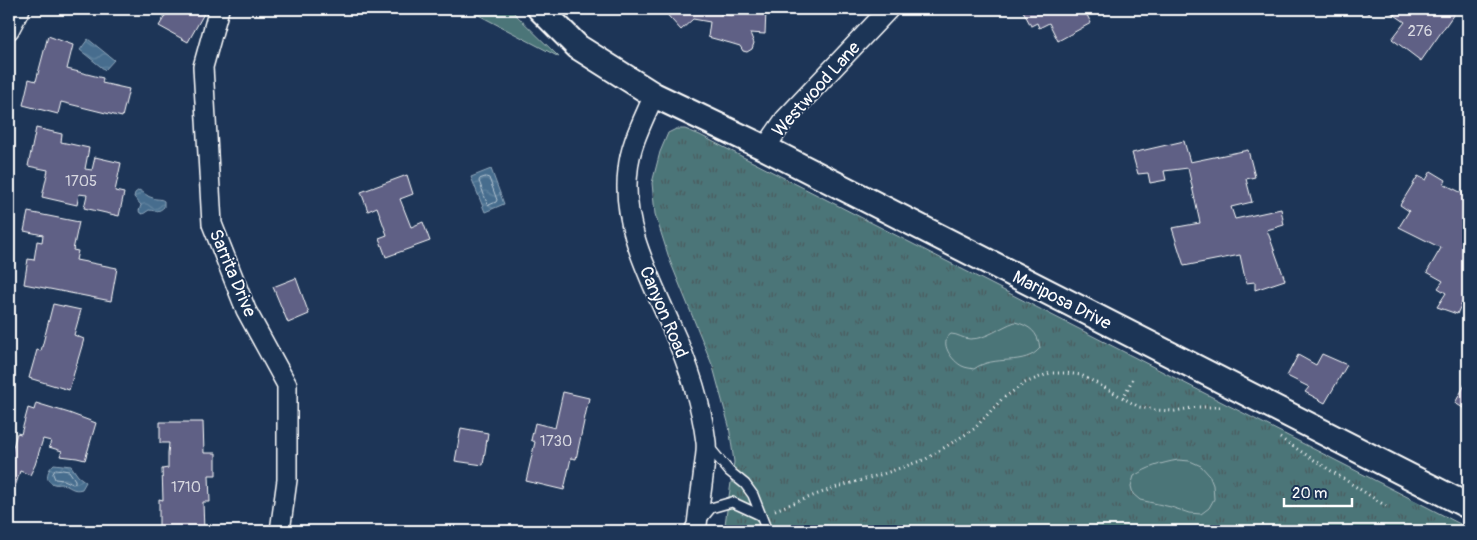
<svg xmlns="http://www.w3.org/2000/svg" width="1477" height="540" font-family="Pangolin,sans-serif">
	<defs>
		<pattern id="grass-tufts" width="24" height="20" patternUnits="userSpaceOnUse" patternTransform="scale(1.25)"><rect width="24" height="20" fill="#4c7478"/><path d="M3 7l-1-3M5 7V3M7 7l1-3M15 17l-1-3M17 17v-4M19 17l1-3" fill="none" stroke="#4c5c5e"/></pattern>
		<pattern id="water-waves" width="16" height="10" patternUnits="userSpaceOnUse" patternTransform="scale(1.25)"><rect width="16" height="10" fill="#466d8e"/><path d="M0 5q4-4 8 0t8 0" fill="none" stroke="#62839f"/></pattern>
	</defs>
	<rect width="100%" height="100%" fill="#1d3557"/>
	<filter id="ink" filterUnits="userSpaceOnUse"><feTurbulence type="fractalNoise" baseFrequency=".02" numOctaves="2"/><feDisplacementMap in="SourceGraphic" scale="10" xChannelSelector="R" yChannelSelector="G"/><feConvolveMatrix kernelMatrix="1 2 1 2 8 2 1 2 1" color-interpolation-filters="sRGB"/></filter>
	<g filter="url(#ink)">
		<!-- grass -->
		<polygon fill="url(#grass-tufts)" stroke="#a6babc" points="676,129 685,129 700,135 1468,528 1468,531 724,531 734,462 729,426 713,367 670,261 655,214 652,183 660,152 668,133"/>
		<!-- park -->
		<g fill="#4c7478" stroke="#a6babc">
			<polygon points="467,9 510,9 559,57"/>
			<path d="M1015,322c15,4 23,10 25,26 -15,19 -46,6 -66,21 -4,-1 -8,-1 -12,-3 -10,-5 -24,-24 -11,-32 7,0 12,5 19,5 17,0 30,-12 45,-17z"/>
			<path d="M1178,460l12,1 11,5 8,9 4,10 1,14 -5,9 -8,6 -12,-1 -18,-6 -31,-7 -7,-6 -2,-8 3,-10c14,-9 27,-13 44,-16z"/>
		</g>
		<!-- water -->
		<g fill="url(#water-waves)" stroke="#90a7bb">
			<polygon points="88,39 114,60 105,70 80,50"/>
			<polygon points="491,169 504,204 485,212 471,177"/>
			<path d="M139,190c5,2 8,7 14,8 4,2 7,0 11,3v6c-5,5 -8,4 -15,3l-6,4 -3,-1 -1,-2 2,-6 -7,-8 1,-4z"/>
			<path d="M54,464l17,2 7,10 8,6 -4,7c-9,3 -12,-3 -20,-5 -3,0 -5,1 -8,0 -11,-3 -6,-15 0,-20z"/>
		</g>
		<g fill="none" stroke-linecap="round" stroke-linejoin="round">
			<!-- shore -->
			<g stroke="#b5c5d2" stroke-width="1">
				<polygon points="486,177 489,178 497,200 496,202 489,205 487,203 479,181 480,179"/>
				<polygon points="56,469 69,471 75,480 75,483 73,484 64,480 55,479 53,474"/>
			</g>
		</g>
		<!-- building -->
		<g fill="#5f6185" stroke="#fff">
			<polygon points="169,9 203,9 206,10 188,42 159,26"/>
			<polygon points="662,9 721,9 720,14 733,16 733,9 766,11 765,34 750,33 754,43 752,49 747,52 743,51 740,46 730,43 708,37 710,22 693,19 681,30"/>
			<polygon points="1022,9 1084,9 1091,23 1058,41 1049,23 1039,28 1037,23 1031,26"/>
			<polygon points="1361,9 1373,9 1369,14"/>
			<polygon points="1386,9 1453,9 1456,11 1421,61 1392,39 1405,22"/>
			<polygon points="48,36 73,45 67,69 103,78 102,83 129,89 122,117 61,102 58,114 23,105 29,79 36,81"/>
			<polygon points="36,128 62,134 61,142 89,148 85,169 92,170 95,157 121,163 115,191 124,193 119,216 84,208 87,195 79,194 77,205 42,197 48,170 28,166"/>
			<polygon points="1184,141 1190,162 1248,150 1255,177 1246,179 1252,202 1231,207 1235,219 1281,209 1284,225 1267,230 1285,280 1255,290 1255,282 1246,283 1240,255 1184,266 1172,228 1200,223 1188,168 1164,171 1166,180 1150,183 1148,173 1138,174 1132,153"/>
			<polygon points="1431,171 1446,180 1444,184 1468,196 1468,258 1465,264 1468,266 1468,290 1457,314 1437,307 1446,293 1438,288 1443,281 1427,272 1441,248 1399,227 1409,211 1400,205 1418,176 1426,180"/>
			<polygon points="407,175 413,194 400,199 411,227 423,222 430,241 386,257 379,238 387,235 377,207 368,211 361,192"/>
			<polygon points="28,212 79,222 73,250 78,251 76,260 117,268 111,301 24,284 28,259 34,260 37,241 42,242 43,235 24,231"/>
			<polygon points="296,278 309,314 288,323 273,287"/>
			<polygon points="53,304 81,310 74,335 84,339 69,390 29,378 37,350 41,351"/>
			<polygon points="1322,354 1347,365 1325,403 1305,392 1309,387 1287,376 1298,355 1316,365"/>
			<polygon points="1468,379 1468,411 1455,403"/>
			<polygon points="563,392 589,398 576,459 571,458 564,490 526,481 535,442 531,440 535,423 555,428"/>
			<polygon points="36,403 69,413 96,423 85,460 77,458 60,456 62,451 49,447 51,441 43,439 35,465 30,475 20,471 15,487 9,485 9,453 11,454 17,433 21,434 28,408 34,410"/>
			<polygon points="160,422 203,422 204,453 216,453 216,475 209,475 210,502 203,502 204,531 167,531 166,529 159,529 159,499 163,500 162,469 168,468 168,453 169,443 160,443"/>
			<polygon points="461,428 488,433 483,465 455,461"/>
		</g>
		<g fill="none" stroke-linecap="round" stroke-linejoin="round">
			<!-- service casing -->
			<g stroke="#fff" stroke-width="12">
				<g id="service">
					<polyline points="709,447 729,471 745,484 753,495 767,531"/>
					<polyline points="702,519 711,508 732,502 760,515"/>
				</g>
			</g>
			<!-- minor casing -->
			<g stroke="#fff" stroke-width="22">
				<g id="minor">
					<polyline points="219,9 203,67 212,224 246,310 287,385 287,480 280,531"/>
					<polyline points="9,30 20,9"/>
					<path d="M654,95c-10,24 -24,49 -26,75 -7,55 22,107 43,156 17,37 30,76 35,116 1,8 -1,18 -2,27 -2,18 -5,37 -7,56l-3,6"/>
					<polyline points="765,148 785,119 889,9"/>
				</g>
			</g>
			<!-- tertiary casing -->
			<g stroke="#fff" stroke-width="28">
				<polyline id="tertiary" points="540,9 578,47 654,95 765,148 1468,506"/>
			</g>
			<!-- path -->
			<g stroke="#fff" stroke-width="3" stroke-dasharray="1 4" stroke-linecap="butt">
				<polyline points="1123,398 1133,378"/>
				<polyline points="1280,438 1389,508"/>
				<polyline points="775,510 837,487 883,474 926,459 974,429 1002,399 1025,383 1050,373 1066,373 1081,375 1104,387 1139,407 1154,410 1175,411 1197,407 1222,407"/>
			</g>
			<!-- service -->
			<use href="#service" stroke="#1d3557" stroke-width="9"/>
			<!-- minor -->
			<use href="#minor" stroke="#1d3557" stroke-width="19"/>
			<!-- tertiary -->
			<use href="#tertiary" stroke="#1d3557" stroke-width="24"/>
		</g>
	</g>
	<g text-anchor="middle" stroke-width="4" stroke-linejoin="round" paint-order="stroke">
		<!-- number labels -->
		<g font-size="15" fill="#d7d8e0">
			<text x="1420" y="36">276</text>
			<text x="81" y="186">1705</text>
			<text x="556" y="446">1730</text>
			<text x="186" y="492">1710</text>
		</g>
		<!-- street labels -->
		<g font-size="18" fill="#fff" stroke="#1d3557">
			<text transform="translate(816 89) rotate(-48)" y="6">Westwood Lane</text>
			<text transform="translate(233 273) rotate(67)" y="6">Sarrita Drive</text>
			<text transform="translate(1062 300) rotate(27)" y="6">Mariposa Drive</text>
			<text transform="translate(664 312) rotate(67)" y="6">Canyon Road</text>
		</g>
	</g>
	<!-- margin -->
	<rect width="1477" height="540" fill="none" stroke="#1d3557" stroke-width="30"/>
	<rect x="15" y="15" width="1447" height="510" fill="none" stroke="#fff" stroke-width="2" filter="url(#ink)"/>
	<!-- scale -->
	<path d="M1284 498v8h68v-8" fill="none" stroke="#ffffff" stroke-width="2.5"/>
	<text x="1292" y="498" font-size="15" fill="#ffffff" stroke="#1d3557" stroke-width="4" paint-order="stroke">20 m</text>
</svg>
